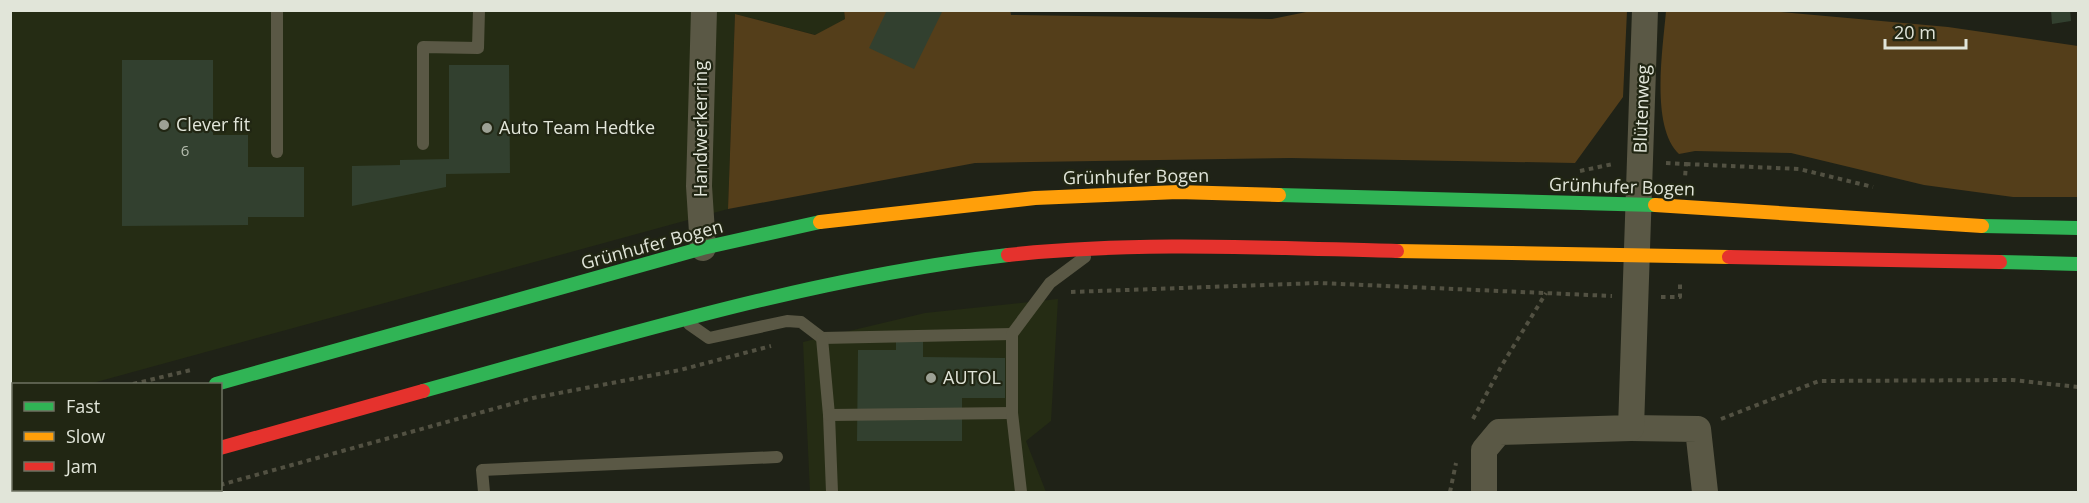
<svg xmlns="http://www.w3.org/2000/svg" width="2089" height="503" font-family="'Open Sans',sans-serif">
	<rect width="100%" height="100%" fill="#1f2217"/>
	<!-- built -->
	<g fill="#252c14">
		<polygon points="11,11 844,11 845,19 816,35 735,14 728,209 89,384 14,384 13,405 11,406"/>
		<polygon points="1058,299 1051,421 1026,441 1046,492 810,492 803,342 925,313"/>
	</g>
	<!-- green -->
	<g fill="#543e1a">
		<polygon points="844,10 1010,10 1011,15 1272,19 1316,10 1627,11 1623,97 1575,163 1291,158 975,163 728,209 735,14 815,35 845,19"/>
		<path d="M1666,11h105l177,16 130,19v151h-65l-89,-12 -133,-32 -96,-2 -16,3c-29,-28 -16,-106 -13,-143z"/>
	</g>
	<!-- building -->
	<g fill="#32402f">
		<polygon points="887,10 943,10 914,69 869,48"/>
		<polygon points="2051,10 2070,10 2071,21 2052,24"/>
		<polygon points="122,60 213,60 213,135 248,135 248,167 304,167 304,217 248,217 248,225 122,226"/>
		<polygon points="449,65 509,65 510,173 446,174 446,187 352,206 352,166 400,165 400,160 449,159"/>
		<polygon points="923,339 923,357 1005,358 1005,398 962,398 962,441 857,441 858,350 896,350 896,340"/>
	</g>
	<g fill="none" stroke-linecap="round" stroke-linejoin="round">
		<!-- path -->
		<g stroke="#525142" stroke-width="4" stroke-dasharray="4.5 4.5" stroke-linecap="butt">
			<polyline points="1666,163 1686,164 1685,178"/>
			<polyline points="1686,164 1799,169 1873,187"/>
			<polyline points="1580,171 1613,164"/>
			<polyline points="1071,292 1319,283 1612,296"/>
			<polyline points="1661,297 1680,297 1680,284"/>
			<polyline points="133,384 191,370"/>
			<polyline points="1473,419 1502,365 1546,293"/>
			<polyline points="1721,419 1819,381 2012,380 2078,387"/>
			<polyline points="220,485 533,398 680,370 771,346"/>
			<polyline points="193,492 203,490"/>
			<polyline points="1450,492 1456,463"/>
		</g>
		<!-- lane -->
		<g stroke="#5a5845" stroke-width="12">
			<polyline points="277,10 277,152"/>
			<polyline points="423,144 423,47 478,48 479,10"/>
			<polyline points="689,324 709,338 787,321 801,322 822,338 1012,334"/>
			<polyline points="822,338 829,415 832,492"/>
			<polyline points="829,415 1012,413"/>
			<polyline points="484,492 482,470 777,457"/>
			<polyline points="1021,492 1012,413 1012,334 1050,283 1085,257"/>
		</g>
		<!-- street -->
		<g stroke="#5a5845" stroke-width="26">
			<polyline points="703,248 699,186 704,10"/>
			<polyline points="1631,428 1698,429 1705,492"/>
			<polyline points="1484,492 1484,450 1499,432 1631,428 1645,10"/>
		</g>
		<!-- fast -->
		<g stroke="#30b455" stroke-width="14">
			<polyline points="1279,195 1655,205"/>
			<polyline points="1982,226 2078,228"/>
			<polyline points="2000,262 2078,264"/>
			<polyline points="216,384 703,248 820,222"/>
			<path d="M423,391c193,-53 386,-113 585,-136"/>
			<polyline points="10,441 14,441"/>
			<polyline points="61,492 72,490"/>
		</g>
		<!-- slow -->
		<g stroke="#ff9f0a" stroke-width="14">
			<polyline points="1655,205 1982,226"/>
			<polyline points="820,222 1035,198 1178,192 1279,195"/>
			<polyline points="1397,251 1729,257"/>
		</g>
		<!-- jam -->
		<g stroke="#e5322d" stroke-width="14">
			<path d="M1008,255c129,-14 260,-7 389,-4"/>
			<polyline points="1729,257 2000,262"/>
			<polyline points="220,448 423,391"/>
		</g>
	</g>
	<!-- markers -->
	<g fill="#9da195" stroke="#212613" stroke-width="2">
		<circle cx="164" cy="125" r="6"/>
		<circle cx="487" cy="128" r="6"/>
		<circle cx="931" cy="378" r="6"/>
	</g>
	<g text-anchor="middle" stroke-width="4.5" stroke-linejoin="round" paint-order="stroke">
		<!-- number labels -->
		<g font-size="15" fill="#b5bcae">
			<text x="185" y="156">6</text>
		</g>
		<!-- street labels -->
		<g font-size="18" fill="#e1e5d9" stroke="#212613">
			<text transform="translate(1642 109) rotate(-88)" y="6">Blütenweg</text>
			<text transform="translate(701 129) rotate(-90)" y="6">Handwerkerring</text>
			<text transform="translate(1136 177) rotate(-1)" y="6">Grünhufer Bogen</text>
			<text transform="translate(1622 187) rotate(2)" y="6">Grünhufer Bogen</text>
			<text transform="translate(652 245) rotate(-15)" y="6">Grünhufer Bogen</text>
		</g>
		<!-- poi labels -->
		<g font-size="18" fill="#e1e5d9" stroke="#212613" text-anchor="start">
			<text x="176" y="131">Clever fit</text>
			<text x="499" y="134">Auto Team Hedtke</text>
			<text x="943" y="384">AUTOL</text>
		</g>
	</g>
	<!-- border -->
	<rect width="2089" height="503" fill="none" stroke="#e1e5d9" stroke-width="24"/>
	<!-- legend -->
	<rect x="12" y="383" width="210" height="108" fill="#212613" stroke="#6e7262" stroke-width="1.5"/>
	<rect x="24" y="402" width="30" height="9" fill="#30b455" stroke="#6e7262" stroke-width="1.5"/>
	<text x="66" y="413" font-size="18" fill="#e1e5d9">Fast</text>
	<rect x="24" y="432" width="30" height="9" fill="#ff9f0a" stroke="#6e7262" stroke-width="1.5"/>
	<text x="66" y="443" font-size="18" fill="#e1e5d9">Slow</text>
	<rect x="24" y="462" width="30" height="9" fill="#e5322d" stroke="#6e7262" stroke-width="1.5"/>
	<text x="66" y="473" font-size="18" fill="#e1e5d9">Jam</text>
	<!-- scale -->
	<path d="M1885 39v9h81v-9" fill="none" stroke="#e1e5d9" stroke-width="3"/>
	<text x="1894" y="39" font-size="18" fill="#e1e5d9" stroke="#212613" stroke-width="4.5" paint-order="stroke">20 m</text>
</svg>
